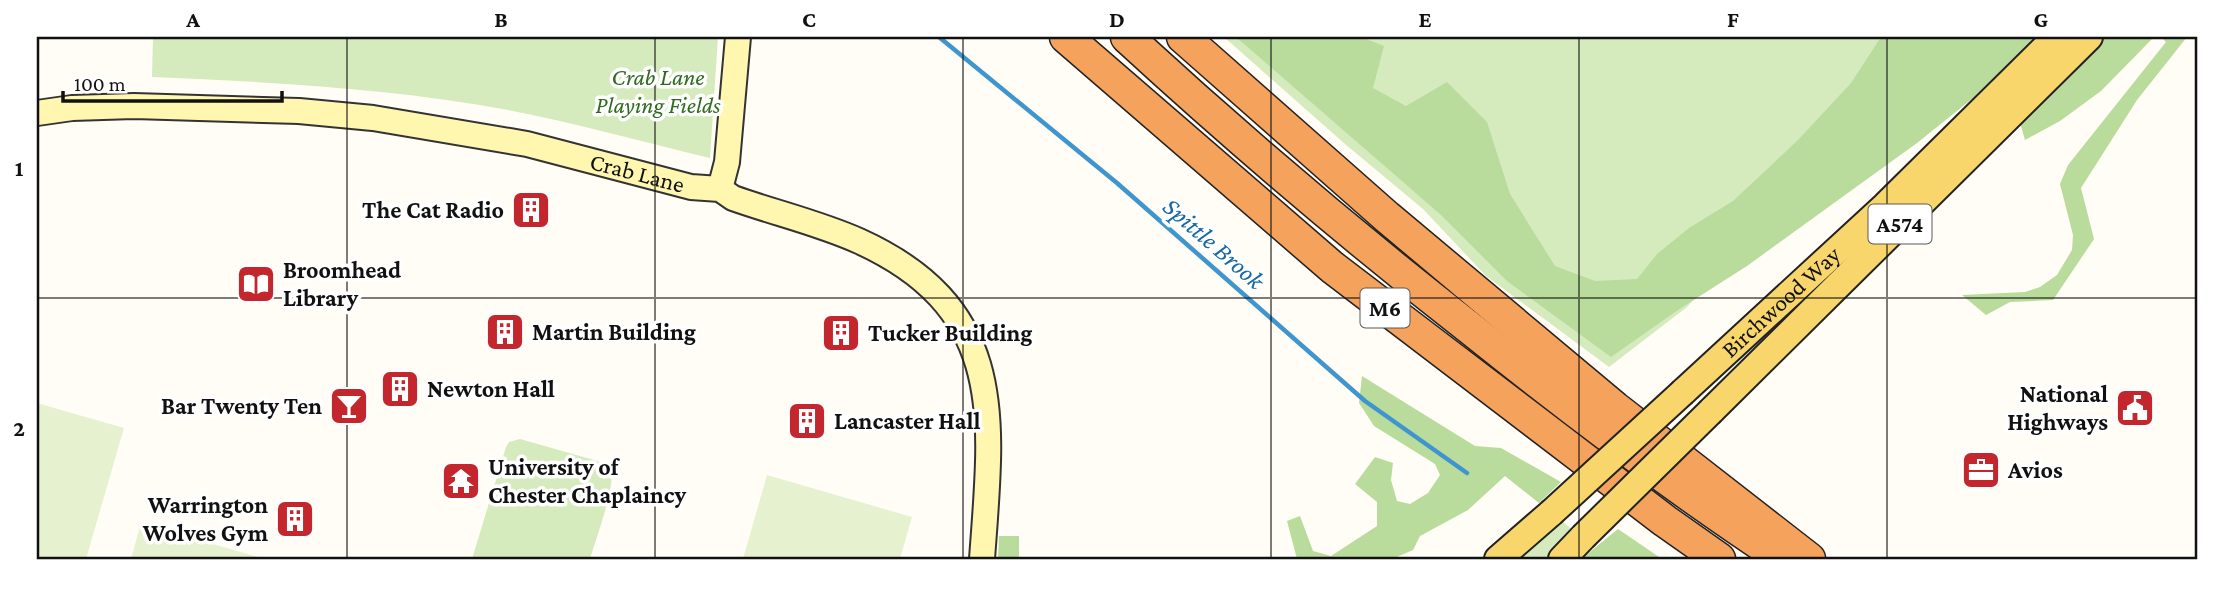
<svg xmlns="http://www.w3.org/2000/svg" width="2234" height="596" font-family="'Crimson Pro',serif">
	<rect width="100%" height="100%" fill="#fffdf5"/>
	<!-- green -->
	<g fill="#d5ebbd">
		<path d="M153,37h565l-8,121c-67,-16 -134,-35 -202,-48 -118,-22 -237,-28 -356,-33z"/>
		<polygon points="1224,37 1990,37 1734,253 1687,307 1609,367 1486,276 1423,209 1345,144"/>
		<path d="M520,439l74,21c8,3 14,5 17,13 4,14 -16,69 -21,86h-118l34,-112 3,-5z"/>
		<polygon points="1559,519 1576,532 1550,559 1513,559"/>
	</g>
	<!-- forest -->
	<g fill="#b9dc9c">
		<polygon points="1236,37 1361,37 1384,46 1373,88 1406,106 1447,82 1487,122 1510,194 1555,266 1595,281 1637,279 1657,254 1689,228 1733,201 1798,140 1851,83 1881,37 2042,37 2028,54 1917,143 1747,266 1678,310 1611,357 1507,281 1441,215"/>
		<polygon points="2101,37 2154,37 2101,91 2060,121 2025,140 2020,123"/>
		<polygon points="2161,37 2187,37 2137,100 2081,188 2094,239 2053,300 2010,302 1986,315 1962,295 2025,292 2040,287 2057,275 2072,250 2073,235 2060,184 2068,165 2166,42"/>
		<polygon points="1362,376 1475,446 1501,448 1561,482 1539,503 1505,476 1468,510 1420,536 1413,550 1392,559 1297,559 1287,521 1300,516 1313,551 1331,556 1377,526 1377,502 1355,484 1375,457 1393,463 1391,480 1397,501 1410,504 1428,493 1440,475 1435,464 1374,426 1359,403"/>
		<polygon points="1618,529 1662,559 1581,559"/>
		<polygon points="999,536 1019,536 1019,559 998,559"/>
	</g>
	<!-- pitch -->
	<g fill="#e6f2cf">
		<polygon points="37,403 124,428 86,559 37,559"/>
		<polygon points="767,475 912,517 900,559 743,559"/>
		<polygon points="141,523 265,559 131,559"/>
	</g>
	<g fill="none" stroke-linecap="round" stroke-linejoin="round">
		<!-- stream -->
		<polyline stroke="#3f96cf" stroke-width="4.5" points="939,37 1117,183 1365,401 1467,473"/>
		<!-- secondary casing -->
		<g stroke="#333" stroke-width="28">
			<g id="secondary">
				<path id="s1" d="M37,113l35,-5 62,-2 165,5 74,7 154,26 164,43 29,2 13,9c42,15 86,25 126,43 150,68 133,179 123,318"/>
				<polyline points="720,189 727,162 738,37"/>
			</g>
		</g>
		<!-- primary casing -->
		<g stroke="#222" stroke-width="30">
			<g id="primary">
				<path id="s2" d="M1683,392l202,-186 171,-169"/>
				<polyline points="1711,411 2089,37"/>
				<polyline points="1498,559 1551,513"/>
				<polyline points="1562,559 1583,537"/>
			</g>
		</g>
		<!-- highway casing -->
		<g stroke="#222" stroke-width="35">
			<g id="highway">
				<polyline points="1066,37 1332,267 1665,521 1719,559"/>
				<path d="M1127,37c111,102 225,199 344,292 101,81 204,159 312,230"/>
				<polyline points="1183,37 1387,217 1615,408 1809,559"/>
			</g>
		</g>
		<!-- secondary -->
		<use href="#secondary" stroke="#fff6b0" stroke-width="24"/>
		<!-- primary -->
		<use href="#primary" stroke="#f9d66b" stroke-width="26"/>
		<!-- highway -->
		<use href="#highway" stroke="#f5a25d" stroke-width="32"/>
		<!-- primary-bridge casing -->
		<g stroke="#222" stroke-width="30" stroke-linecap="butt">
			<g id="primary-bridge">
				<polyline points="1551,513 1683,392"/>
				<polyline points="1583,537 1711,411"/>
			</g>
		</g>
		<!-- primary-bridge -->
		<use href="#primary-bridge" stroke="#f9d66b" stroke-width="26"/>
	</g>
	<!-- grid -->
	<path fill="none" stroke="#111" stroke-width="2" stroke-opacity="0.55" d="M347,37v522M655,37v522M963,37v522M1271,37v522M1579,37v522M1887,37v522M37,298h2160"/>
	<!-- icons -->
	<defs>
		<g id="building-square" transform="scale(2.0125)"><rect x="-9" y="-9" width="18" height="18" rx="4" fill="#c4262e" stroke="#fff"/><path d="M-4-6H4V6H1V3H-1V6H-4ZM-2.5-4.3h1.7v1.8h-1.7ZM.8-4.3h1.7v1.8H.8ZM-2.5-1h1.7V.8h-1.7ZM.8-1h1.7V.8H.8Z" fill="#fff"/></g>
		<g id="library-square" transform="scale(2.0125)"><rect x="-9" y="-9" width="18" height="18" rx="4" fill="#c4262e" stroke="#fff"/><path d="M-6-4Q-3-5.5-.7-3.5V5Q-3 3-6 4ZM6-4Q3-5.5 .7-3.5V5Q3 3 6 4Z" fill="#fff"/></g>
		<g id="bar-square" transform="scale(2.0125)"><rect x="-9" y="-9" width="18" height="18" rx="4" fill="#c4262e" stroke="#fff"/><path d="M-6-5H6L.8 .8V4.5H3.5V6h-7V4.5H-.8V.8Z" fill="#fff"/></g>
		<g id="civic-square" transform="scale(2.0125)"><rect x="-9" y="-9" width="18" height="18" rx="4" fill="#c4262e" stroke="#fff"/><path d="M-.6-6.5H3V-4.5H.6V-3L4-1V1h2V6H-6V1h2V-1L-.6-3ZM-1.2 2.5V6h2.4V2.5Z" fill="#fff"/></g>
		<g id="office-square" transform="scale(2.0125)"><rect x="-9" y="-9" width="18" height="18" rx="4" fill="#c4262e" stroke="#fff"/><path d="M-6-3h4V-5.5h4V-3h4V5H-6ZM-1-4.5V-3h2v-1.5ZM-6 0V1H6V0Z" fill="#fff"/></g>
		<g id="temple-square" transform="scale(2.0125)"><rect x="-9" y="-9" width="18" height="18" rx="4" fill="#c4262e" stroke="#fff"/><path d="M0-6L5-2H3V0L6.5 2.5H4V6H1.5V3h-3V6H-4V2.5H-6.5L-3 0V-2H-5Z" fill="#fff"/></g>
	</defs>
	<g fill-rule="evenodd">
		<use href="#building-square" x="531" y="210"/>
		<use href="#library-square" x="256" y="284"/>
		<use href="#building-square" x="505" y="332"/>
		<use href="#building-square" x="841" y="333"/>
		<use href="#building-square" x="400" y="389"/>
		<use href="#bar-square" x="349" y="406"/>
		<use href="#civic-square" x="2135" y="408"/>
		<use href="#building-square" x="807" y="421"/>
		<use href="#office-square" x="1981" y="470"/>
		<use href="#temple-square" x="461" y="481"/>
		<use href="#building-square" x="295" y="519"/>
	</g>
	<g text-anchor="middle" stroke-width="7" stroke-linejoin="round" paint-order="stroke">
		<!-- shield labels -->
		<g fill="#fff" stroke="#585858" stroke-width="2">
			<rect x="1868.5" y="204.5" width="63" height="39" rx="5"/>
			<rect x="1360.5" y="288.5" width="49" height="39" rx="5"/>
		</g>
		<g font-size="23" font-weight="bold" fill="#111">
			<text x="1900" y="232">A574</text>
			<text x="1385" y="316">M6</text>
		</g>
		<!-- park labels -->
		<g font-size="24" font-style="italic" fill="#2f6b1f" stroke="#fff">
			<text x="658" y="85">Crab Lane<tspan x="658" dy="28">Playing Fields</tspan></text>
		</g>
		<!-- street labels -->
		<g font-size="24" fill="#111" stroke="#fff">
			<text dy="8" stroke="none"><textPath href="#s1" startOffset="607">Crab Lane</textPath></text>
			<text dy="8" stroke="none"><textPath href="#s2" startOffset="133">Birchwood Way</textPath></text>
		</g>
		<!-- poi labels -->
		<g font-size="24" font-weight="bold" fill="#111" stroke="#fff" text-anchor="start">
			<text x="504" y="218" text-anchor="end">The Cat Radio</text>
			<text x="283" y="278">Broomhead<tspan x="283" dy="28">Library</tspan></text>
			<text x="532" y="340">Martin Building</text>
			<text x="868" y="341">Tucker Building</text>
			<text x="427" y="397">Newton Hall</text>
			<text x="2108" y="402" text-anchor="end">National<tspan x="2108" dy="28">Highways</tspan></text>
			<text x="322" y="414" text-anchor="end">Bar Twenty Ten</text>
			<text x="834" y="429">Lancaster Hall</text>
			<text x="488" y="475">University of<tspan x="488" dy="28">Chester Chaplaincy</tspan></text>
			<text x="2008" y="478">Avios</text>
			<text x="268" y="513" text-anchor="end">Warrington<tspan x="268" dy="28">Wolves Gym</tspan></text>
		</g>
		<!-- water labels -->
		<g font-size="26" font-style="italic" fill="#1768a6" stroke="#fff">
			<text transform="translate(1214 243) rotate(41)" y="9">Spittle Brook</text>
		</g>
	</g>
	<!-- border -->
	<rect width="2234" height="596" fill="none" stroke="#ffffff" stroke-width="77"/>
	<!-- scale -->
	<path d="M63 91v10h219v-10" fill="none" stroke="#111111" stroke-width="3.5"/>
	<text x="74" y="91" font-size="21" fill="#111111" stroke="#ffffff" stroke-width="5" paint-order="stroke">100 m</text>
	<rect x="38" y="38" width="2158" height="520" fill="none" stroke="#111" stroke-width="2.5"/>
	<g font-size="23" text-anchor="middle" font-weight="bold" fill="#111">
		<text x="193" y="27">A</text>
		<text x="501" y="27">B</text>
		<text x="809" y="27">C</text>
		<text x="1117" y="27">D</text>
		<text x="1425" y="27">E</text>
		<text x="1733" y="27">F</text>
		<text x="2041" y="27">G</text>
		<text x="19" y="176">1</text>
		<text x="19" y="436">2</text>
	</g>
</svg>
